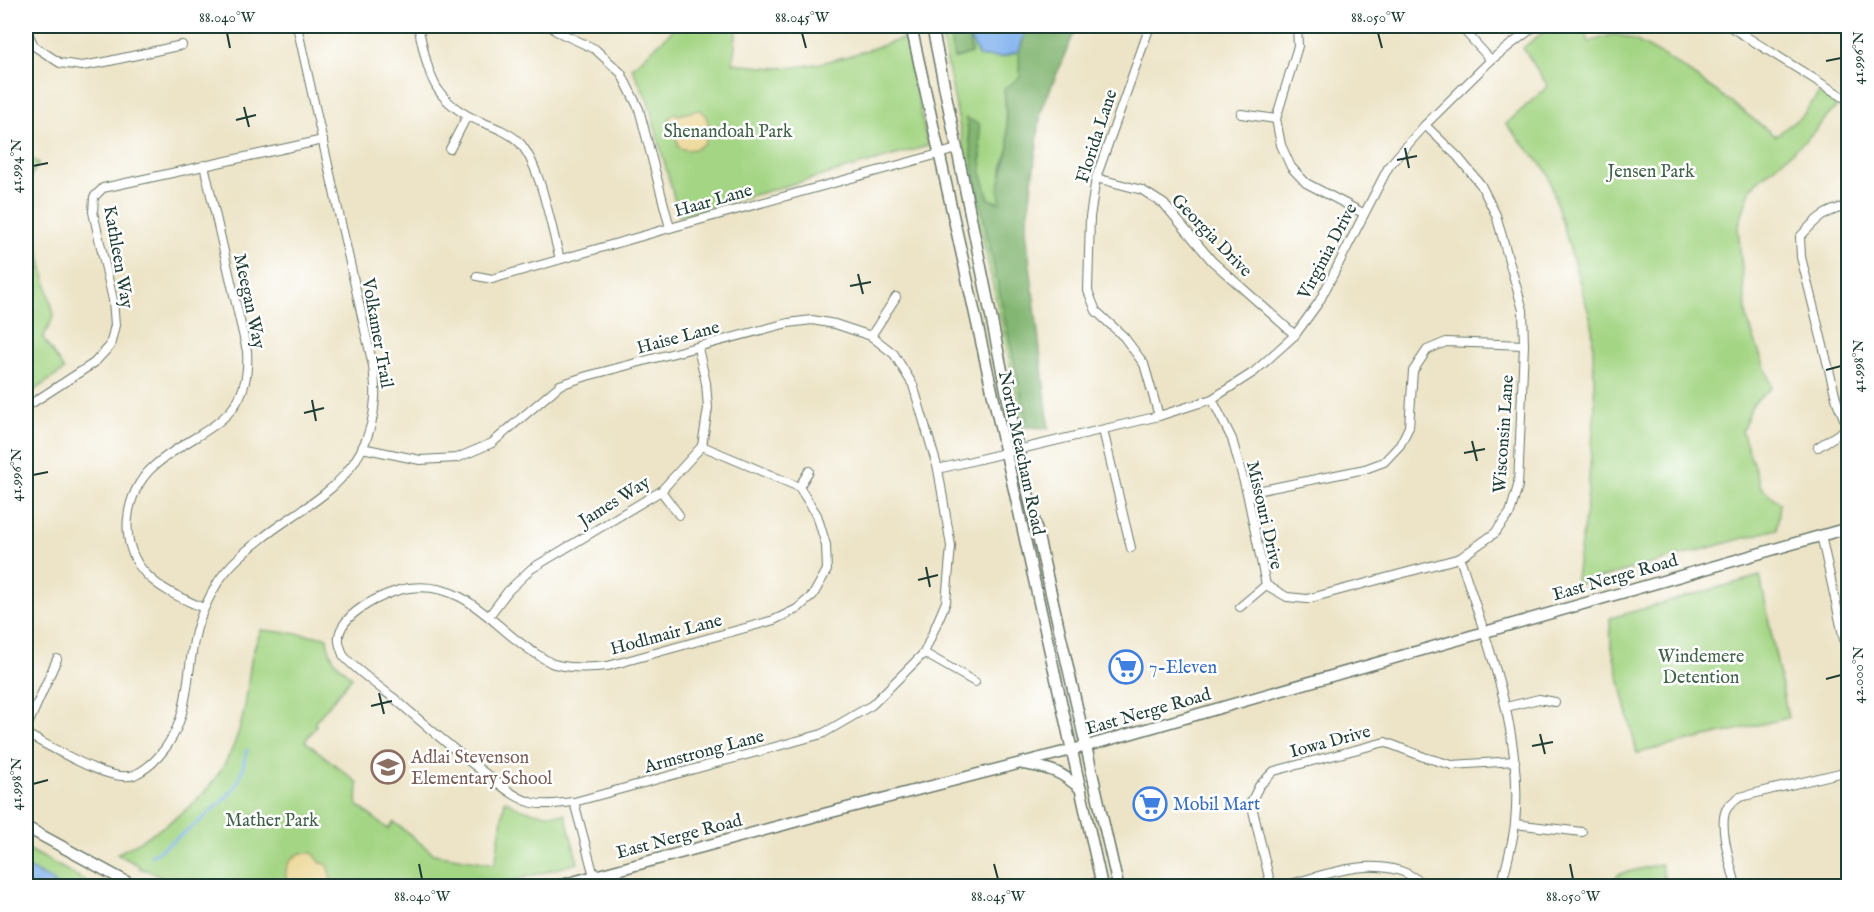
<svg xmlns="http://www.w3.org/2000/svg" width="1874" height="912" font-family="'IM FELL English',serif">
	<rect width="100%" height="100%" fill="#fff"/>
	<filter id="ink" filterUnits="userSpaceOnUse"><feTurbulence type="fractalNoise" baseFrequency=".0167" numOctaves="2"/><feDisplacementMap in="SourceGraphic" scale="12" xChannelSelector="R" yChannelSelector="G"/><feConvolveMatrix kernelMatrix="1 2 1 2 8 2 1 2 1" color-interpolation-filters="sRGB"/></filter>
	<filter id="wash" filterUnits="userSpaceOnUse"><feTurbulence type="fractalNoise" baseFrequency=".008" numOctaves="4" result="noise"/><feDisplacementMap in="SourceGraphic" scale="24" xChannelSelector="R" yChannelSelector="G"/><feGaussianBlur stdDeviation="1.35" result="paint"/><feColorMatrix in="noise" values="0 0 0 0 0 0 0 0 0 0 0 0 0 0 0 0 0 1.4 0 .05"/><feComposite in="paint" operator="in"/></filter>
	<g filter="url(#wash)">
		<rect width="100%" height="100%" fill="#ede4c7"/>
		<!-- green -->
		<g fill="#a4d584" stroke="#62895c" stroke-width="1.5">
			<path d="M675,26h62l-4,37c15,2 31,5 46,5 44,-1 85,-17 126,-30l23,108 -249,70 -31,-115 -16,-33 38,-35z"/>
			<polygon points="940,26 948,26 954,59 971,53 969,37 979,57 1003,57 1019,51 1020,77 1005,107 1009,147 1002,168 1000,204 989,199 982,175 979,124 966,119 976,182 1028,427 1024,428 972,189"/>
			<path d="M1551,26h30l8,16c8,-2 18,-7 26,-7 31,0 132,79 160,101l28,-21 16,-22 18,13 -30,33 -56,48 -13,41 9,91 25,68 -20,18 -10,26 19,56 19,16 -3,26 -202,56 12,-83 8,-93 -3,-85 -45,-153 -41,-47 42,-38 -25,-38z"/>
			<polygon points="26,156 39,163 31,176 29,190 29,209 54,316 43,338 64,370 26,396"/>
			<polygon points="1760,576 1788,718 1637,753 1611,644 1610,618"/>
			<path d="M261,630l66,7c1,19 10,28 25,40l-37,45 1,4 -11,15 53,42 -1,22 31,24 6,-7 40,32 61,10 10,-64c17,12 39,15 60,14l13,49 -85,23h-315l-33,-17 -1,1 -5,-2 1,-2 -23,-12c65,-36 111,-66 127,-143 4,-18 4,-37 8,-55 2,-9 6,-17 9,-26z"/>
			<polygon points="26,848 95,886 26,886"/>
			<polygon points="1661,864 1666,886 1610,886 1619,874"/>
		</g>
		<!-- forest -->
		<g fill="#83b672" stroke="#517a53" stroke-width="1.5">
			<polygon points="948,26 967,26 971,53 954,59"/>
			<polygon points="1027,26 1077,26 1041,111 1026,230 1049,428 1028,427 976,182 966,118 979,124 982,175 989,199 1000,203 999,185 1009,147 1004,89 1020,77 1019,51"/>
		</g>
		<!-- sand -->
		<g fill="#eeda9e" stroke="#868c69" stroke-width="1.5">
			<path d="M697,110h4c18,19 3,47 -22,38l-6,-22 -3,-1 -1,-7 6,-5 4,2z"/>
			<path d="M301,853h12l8,10 6,1 4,14 -2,8h-39c-9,-13 -3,-27 11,-33z"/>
		</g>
		<!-- water -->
		<g fill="#83b3ee" stroke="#517891" stroke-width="1.5">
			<polygon points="967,26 1027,26 1019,51 1003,57 979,57 969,37"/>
			<polygon points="26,867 52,880 57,886 26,886"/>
		</g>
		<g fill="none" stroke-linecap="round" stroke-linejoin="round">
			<!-- stream -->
			<path stroke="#83b3ee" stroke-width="3" d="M151,856c22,-15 77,-52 87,-75 5,-9 6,-21 9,-31"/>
		</g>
	</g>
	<g filter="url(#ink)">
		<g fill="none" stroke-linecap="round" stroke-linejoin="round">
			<!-- street casing -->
			<g stroke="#677767" stroke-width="10">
				<g id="street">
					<path d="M418,26c11,46 12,74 61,95 13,5 30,11 40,21 22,23 32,86 41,117"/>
					<polyline points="551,26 556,31 595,49 621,73 639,109 670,228"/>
					<polyline points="1150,26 1096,178 1090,217 1088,291 1096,311 1124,337 1144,364 1159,416"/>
					<polyline points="1297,26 1298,46 1276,119 1281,145 1291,167 1306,183 1363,213"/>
					<polyline points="1460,26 1491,60"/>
					<polyline points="1729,26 1848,100"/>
					<polyline points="26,29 34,46 60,63 82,66 105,62 182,45"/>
					<polyline points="1241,114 1276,119"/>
					<polyline points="450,149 467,116"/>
					<polyline points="1096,178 1142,190 1164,204 1212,261 1295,335"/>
					<polyline points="477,276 492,279 670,228 957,149"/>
					<polyline points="871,336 896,297"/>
					<polyline points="1212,399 1232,439 1247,493 1266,585 1287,597 1307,599 1460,558 1495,533 1510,513 1518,486 1524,345 1523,310 1496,215 1481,185 1458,157 1425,125"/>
					<polyline points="26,407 94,363 110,346 115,325 113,300 93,212 94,197 103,188 323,140"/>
					<path d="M1848,428l-11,-26 -36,-145 -1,-20c16,-18 24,-26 48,-31"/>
					<polyline points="1103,430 1131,548"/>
					<polyline points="1818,447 1848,428"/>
					<path d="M362,448l58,12 37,-2 35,-15 68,-58 27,-9 201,-53 24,-3 23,4 36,12 23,18 19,31 25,84 13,77 -5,56 -22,51 -52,52 -50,29 -248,68c-13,1 -29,4 -41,1 -16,-4 -30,-16 -43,-26 -33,-24 -64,-51 -95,-78 -13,-10 -43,-32 -52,-44 -1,-3 -2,-6 -3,-9 -10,-29 46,-55 69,-58 59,-8 85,42 129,67 5,3 10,7 16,9 18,5 36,4 54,2l166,-46 23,-11 16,-14 14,-25 -1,-25 -9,-30 -18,-28 -97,-41"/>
					<polyline points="938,469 1159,416 1212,399 1254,372 1295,335 1319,302 1389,166 1425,125 1491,60 1535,26"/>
					<polyline points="799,487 809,471"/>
					<polyline points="661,491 679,515"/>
					<polyline points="1247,493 1365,469 1384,462 1400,445 1409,427 1413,371 1427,350 1446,342 1524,345"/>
					<polyline points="1821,535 1848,658"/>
					<path d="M1460,558c27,84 64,176 55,265 -2,21 -9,43 -14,63"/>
					<polyline points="1240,607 1266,585"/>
					<path d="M203,608c-19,-9 -40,-17 -55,-32 -31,-29 -25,-83 6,-110 44,-39 98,-41 93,-115l-43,-186"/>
					<polyline points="489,616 508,591 531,569 661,491 702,446 708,408 706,383 698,348"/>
					<polyline points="924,653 975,682"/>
					<polyline points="1506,707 1539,699 1555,702"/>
					<polyline points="26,729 57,659"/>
					<path d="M26,734c23,11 84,50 108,41 9,-4 19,-12 25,-19 32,-36 26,-76 36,-120 4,-20 13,-37 23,-54 11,-17 26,-30 42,-42 20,-17 43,-29 63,-45 31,-24 50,-57 52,-97 1,-10 -1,-21 -2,-32l-76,-340"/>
					<polyline points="574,802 594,876"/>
					<polyline points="1515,824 1582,832"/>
					<polyline points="598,875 600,886"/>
					<polyline points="1271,886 1251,802 1259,786 1274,771 1385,742 1424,757 1452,765 1515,761"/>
					<path d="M1283,886c39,-10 86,-30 125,-12 7,4 14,9 21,12"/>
					<path d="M1736,886c-4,-18 -18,-59 -10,-76 3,-6 8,-9 14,-13l108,-26"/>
				</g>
			</g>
			<!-- secondary casing -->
			<g stroke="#677767" stroke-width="13">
				<g id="secondary">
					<polyline points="911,26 1102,886"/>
					<polyline points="932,26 1018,449 1118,886"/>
					<path d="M1023,764c28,5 36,6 58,25"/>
					<polyline points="26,827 134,886"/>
					<polyline points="558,886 816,816 1087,746 1848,528"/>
				</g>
			</g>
			<!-- street -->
			<use href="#street" stroke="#fff" stroke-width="8"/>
			<!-- secondary -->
			<use href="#secondary" stroke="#fff" stroke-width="10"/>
		</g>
	</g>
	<!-- ticks -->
	<path fill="none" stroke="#1f3d34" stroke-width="2" d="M227,33l3,15M802,33l4,15M1378,33l4,15M1826,61l15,-3M244,107l5,20M236,120l20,-5M1405,148l4,20M1397,160l20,-4M33,166l15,-3M858,274l5,20M850,286l21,-4M1826,370l15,-4M312,400l4,21M304,413l20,-5M1472,441l5,20M1464,453l21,-4M33,475l15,-3M926,567l4,20M918,580l20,-5M1826,679l15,-4M379,693l5,21M371,706l21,-5M1540,734l5,20M1532,746l21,-4M33,784l15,-4M419,864l3,15M994,864l4,15M1570,864l3,15"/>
	<!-- icons -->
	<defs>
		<g id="supermarket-ring" transform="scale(1.725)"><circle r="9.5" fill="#fff" stroke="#3f7fe0" stroke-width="1.5"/><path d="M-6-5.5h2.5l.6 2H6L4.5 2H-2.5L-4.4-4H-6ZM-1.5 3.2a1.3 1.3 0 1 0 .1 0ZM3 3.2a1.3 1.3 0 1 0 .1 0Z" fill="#3f7fe0"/></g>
		<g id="school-ring" transform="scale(1.725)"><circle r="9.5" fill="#fff" stroke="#8d6e63" stroke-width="1.5"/><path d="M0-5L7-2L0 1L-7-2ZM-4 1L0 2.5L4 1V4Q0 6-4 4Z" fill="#8d6e63"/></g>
	</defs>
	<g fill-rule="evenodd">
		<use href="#supermarket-ring" x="1126" y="667"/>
		<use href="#school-ring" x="388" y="767"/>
		<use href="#supermarket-ring" x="1150" y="804"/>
	</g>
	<g text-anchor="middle" stroke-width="5" stroke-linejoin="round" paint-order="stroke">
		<!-- park labels -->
		<g font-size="18" fill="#406348" stroke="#fff">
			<text x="728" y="137">Shenandoah Park</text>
			<text x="1651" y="177">Jensen Park</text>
			<text x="1701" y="662">Windemere<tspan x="1701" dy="21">Detention</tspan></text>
			<text x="272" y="826">Mather Park</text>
		</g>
		<!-- street labels -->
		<g font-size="18" fill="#1f3d34" stroke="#fff">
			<text transform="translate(1096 136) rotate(-72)" y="6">Florida Lane</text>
			<text transform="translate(713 200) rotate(-16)" y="6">Haar Lane</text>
			<text transform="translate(1212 235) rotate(46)" y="6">Georgia Drive</text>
			<text transform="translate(1327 251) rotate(-62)" y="6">Virginia Drive</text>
			<text transform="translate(119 257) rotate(80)" y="6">Kathleen Way</text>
			<text transform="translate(250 301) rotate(78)" y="6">Meegan Way</text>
			<text transform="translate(378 333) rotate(80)" y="6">Volkamer Trail</text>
			<text transform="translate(678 337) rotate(-15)" y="6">Haise Lane</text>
			<text transform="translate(1503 434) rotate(-86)" y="6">Wisconsin Lane</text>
			<text transform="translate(1022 453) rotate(78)" y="6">North Meacham Road</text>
			<text transform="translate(614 501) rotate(-32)" y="6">James Way</text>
			<text transform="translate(1265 515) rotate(77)" y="6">Missouri Drive</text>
			<text transform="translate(1615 577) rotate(-16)" y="6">East Nerge Road</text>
			<text transform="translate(666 634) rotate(-15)" y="6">Hodlmair Lane</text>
			<text transform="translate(1148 711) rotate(-16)" y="6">East Nerge Road</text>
			<text transform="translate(1330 741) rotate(-15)" y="6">Iowa Drive</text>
			<text transform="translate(704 751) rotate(-15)" y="6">Armstrong Lane</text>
			<text transform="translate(679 836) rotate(-15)" y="6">East Nerge Road</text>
		</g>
		<!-- shop labels -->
		<g font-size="18" fill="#366cbe" stroke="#fff" text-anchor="start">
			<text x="1149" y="673">7-Eleven</text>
			<text x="1173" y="810">Mobil Mart</text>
		</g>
		<!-- education labels -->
		<g font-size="18" fill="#785e54" stroke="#fff" text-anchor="start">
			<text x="411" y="763">Adlai Stevenson<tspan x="411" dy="21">Elementary School</tspan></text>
		</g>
	</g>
	<!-- margin -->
	<rect width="1874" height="912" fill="none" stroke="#fff" stroke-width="66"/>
	<rect x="33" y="33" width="1808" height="846" fill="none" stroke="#1f3d34" stroke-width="2"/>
	<g font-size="15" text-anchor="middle" fill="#1f3d34">
		<text x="227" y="22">88.040°W</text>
		<text x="802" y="22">88.045°W</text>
		<text x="1378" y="22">88.050°W</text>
		<text transform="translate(1858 58) rotate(-90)" y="5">41.996°N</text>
		<text transform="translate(16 166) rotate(-90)" y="5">41.994°N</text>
		<text transform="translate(1858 366) rotate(-90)" y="5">41.998°N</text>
		<text transform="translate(16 475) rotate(-90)" y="5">41.996°N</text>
		<text transform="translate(1858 675) rotate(-90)" y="5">42.000°N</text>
		<text transform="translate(16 784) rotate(-90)" y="5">41.998°N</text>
		<text x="422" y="901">88.040°W</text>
		<text x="998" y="901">88.045°W</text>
		<text x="1573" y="901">88.050°W</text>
	</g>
</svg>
